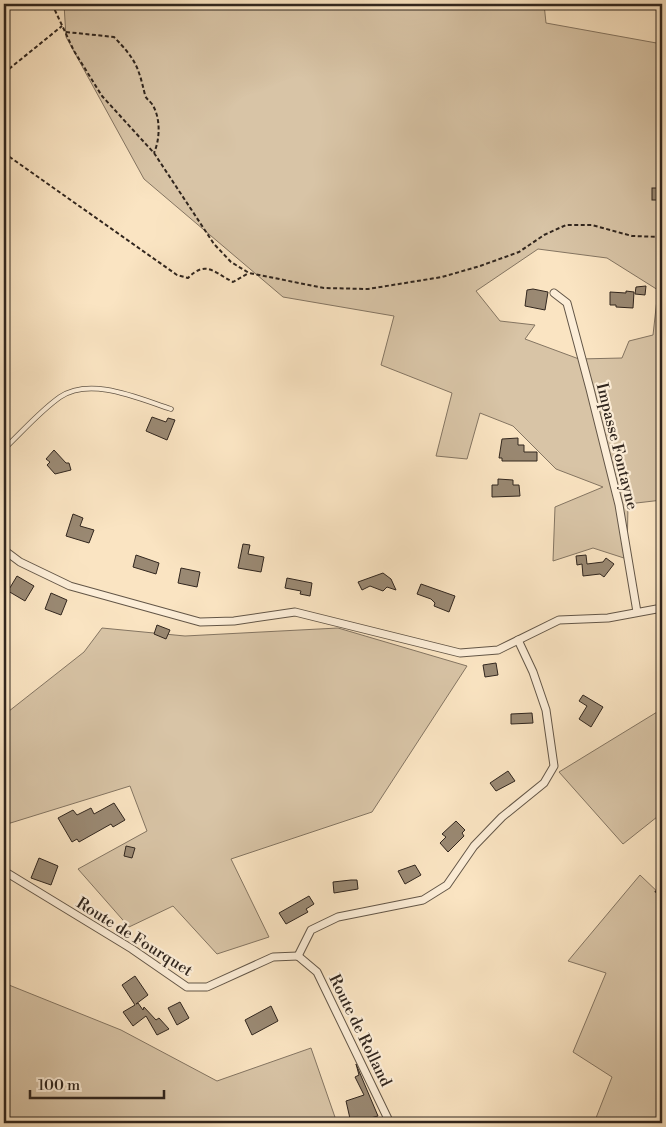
<svg xmlns="http://www.w3.org/2000/svg" width="666" height="1127" font-family="'Libre Bodoni',serif">
	<rect width="100%" height="100%" fill="#fae4c2"/>
	<filter id="stains"><feTurbulence type="fractalNoise" baseFrequency=".004" numOctaves="4"/><feColorMatrix values="0 0 0 0 .2 0 0 0 0 .09 0 0 0 0 .02 0 0 0 .5 -.17"/></filter>
	<radialGradient id="worn" r=".72"><stop offset=".6" stop-color="#630" stop-opacity="0"/><stop offset="1" stop-color="#630" stop-opacity=".3"/></radialGradient>
	<!-- green -->
	<g fill="#d8c4a6" stroke="#847562" fill-rule="evenodd">
		<path d="M64,4h480l2,19 116,21v456l-34,4 -1,55 -34,-11 -40,13 2,-54 48,-20 -47,-18 -43,-43 -33,-13 -13,46 -31,-3 16,-63 -71,-28 13,-49 -111,-19 -139,-118 -78,-142zM538,249l69,9 51,32 -5,45 -24,6 -7,17 -43,1 -54,-20 10,-14 -35,-4 -24,-30z"/>
		<polygon points="102,628 185,636 338,628 467,666 372,812 231,859 269,937 217,954 173,906 129,927 78,869 147,831 130,786 4,825 4,715 84,652"/>
		<polygon points="662,709 662,813 623,844 559,772"/>
		<polygon points="640,875 662,896 662,1123 594,1123 612,1077 573,1052 606,973 568,961"/>
		<polygon points="4,983 121,1030 217,1081 311,1048 337,1123 4,1123"/>
	</g>
	<!-- building -->
	<g fill="#9a8973" stroke="#31261e">
		<rect x="652" y="188" width="10" height="12"/>
		<polygon points="646,286 645,295 635,294 636,287"/>
		<polygon points="533,289 548,292 545,310 525,306 527,290"/>
		<polygon points="626,291 634,292 633,308 616,307 616,305 610,305 610,292 626,293"/>
		<polygon points="152,417 166,422 168,418 175,420 167,440 146,431"/>
		<polygon points="518,438 518,445 524,445 524,452 537,452 537,461 502,461 502,458 499,458 502,439"/>
		<polygon points="54,450 66,463 69,463 71,470 55,474 47,465 50,462 46,459"/>
		<polygon points="498,479 513,480 513,485 519,485 520,496 492,497 492,485 498,485"/>
		<polygon points="73,514 83,518 80,526 94,530 89,543 66,536"/>
		<polygon points="243,544 250,545 248,554 264,557 261,572 238,568"/>
		<polygon points="136,555 159,563 156,574 133,567"/>
		<polygon points="586,555 587,564 603,562 606,558 614,564 604,577 600,574 583,576 582,564 577,565 576,556"/>
		<polygon points="181,568 200,572 197,587 178,583"/>
		<polygon points="383,573 391,579 396,590 387,587 383,591 370,586 362,590 358,582"/>
		<polygon points="17,576 34,586 25,601 8,591"/>
		<polygon points="287,578 312,583 310,596 300,594 301,591 285,588"/>
		<polygon points="421,584 455,596 449,612 434,606 435,603 431,599 417,594"/>
		<polygon points="51,593 67,600 61,615 45,609"/>
		<polygon points="157,625 170,630 166,639 154,634"/>
		<polygon points="496,663 498,675 485,677 483,665"/>
		<polygon points="583,695 603,707 591,727 579,719 587,706 579,701"/>
		<polygon points="532,713 533,723 511,724 511,714"/>
		<polygon points="508,771 515,781 496,791 490,783"/>
		<polygon points="114,803 125,820 113,827 111,824 79,842 77,839 72,842 58,818 73,810 77,815 91,808 94,814"/>
		<polygon points="456,821 465,830 462,833 464,836 448,852 440,843 446,837 442,834"/>
		<polygon points="126,846 135,848 132,858 124,856"/>
		<polygon points="39,858 58,866 51,885 31,878"/>
		<polygon points="415,865 421,875 405,884 398,871"/>
		<polygon points="351,880 357,880 358,889 334,893 333,882"/>
		<polygon points="309,896 314,904 306,909 308,912 286,924 279,913"/>
		<polygon points="135,976 148,995 136,1004 138,1003 143,1010 144,1007 156,1020 159,1018 169,1029 157,1035 146,1016 133,1026 123,1012 135,1005 122,985"/>
		<polygon points="180,1002 189,1018 177,1025 168,1008"/>
		<polygon points="271,1006 278,1021 252,1035 245,1020"/>
		<polygon points="356,1064 378,1116 351,1123 346,1101 364,1095 355,1077 359,1075"/>
	</g>
	<g fill="none" stroke-linecap="round" stroke-linejoin="round">
		<!-- lane casing -->
		<g stroke="#635647" stroke-width="5.5">
			<path id="lane" d="M4,449c18,-17 36,-38 56,-52 31,-21 80,2 111,12"/>
		</g>
		<!-- street casing -->
		<g stroke="#635647" stroke-width="9">
			<g id="street">
				<polyline points="554,293 567,303 590,389 619,505 637,612"/>
				<polyline points="4,550 20,562 70,586 200,622 234,621 295,612 460,653 498,650 559,620 608,618 662,608"/>
				<polyline points="4,871 132,949 187,987 207,987 273,957 298,956"/>
				<polyline points="298,956 311,930 338,917 423,900 447,885 474,846 502,817 544,783 554,766 546,710 533,672 518,640"/>
				<polyline points="298,956 317,972 390,1123"/>
			</g>
		</g>
		<!-- path -->
		<g stroke="#31261e" stroke-width="2" stroke-dasharray="4 2.5" stroke-linecap="butt">
			<polyline points="52,4 74,51 102,96 154,153 214,244 231,262 249,273 324,288 368,289 442,277 480,266 519,252 544,235 566,225 592,225 632,236 662,237"/>
			<path d="M66,32l48,5c21,22 24,28 31,58 1,4 4,5 7,9 9,14 8,35 2,49"/>
			<polyline points="4,73 62,26"/>
			<path d="M4,153l173,122 11,3c18,-18 25,-6 45,4l16,-9"/>
			<polyline points="655,891 662,897"/>
			<polyline points="4,1110 8,1123"/>
		</g>
		<!-- lane -->
		<use href="#lane" stroke="#fcedd7" stroke-width="4"/>
		<!-- street -->
		<use href="#street" stroke="#fcedd7" stroke-width="7"/>
	</g>
	<g text-anchor="middle" stroke-width="4.5" stroke-linejoin="round" paint-order="stroke">
		<!-- street labels -->
		<g font-size="16" fill="#31261e" stroke="#fcedd7">
			<text transform="translate(618 446) rotate(76)" y="6">Impasse Fontayne</text>
			<text transform="translate(135 936) rotate(32)" y="6">Route de Fourquet</text>
			<text transform="translate(361 1030) rotate(64)" y="6">Route de Rolland</text>
		</g>
	</g>
	<!-- margin -->
	<rect width="666" height="1127" fill="none" stroke="#fae4c2" stroke-width="20"/>
	<rect x="5" y="5" width="656" height="1117" fill="none" stroke="#31261e" stroke-width="2.5"/>
	<rect x="10" y="10" width="646" height="1107" fill="none" stroke="#31261e"/>
	<!-- scale -->
	<path d="M30 1090v8h134v-8" fill="none" stroke="#31261e" stroke-width="2.5"/>
	<text x="38" y="1090" font-size="15" fill="#31261e" stroke="#fcedd7" stroke-width="4" paint-order="stroke">100 m</text>
	<rect width="100%" height="100%" filter="url(#stains)"/>
	<rect width="100%" height="100%" fill="url(#worn)"/>
</svg>
